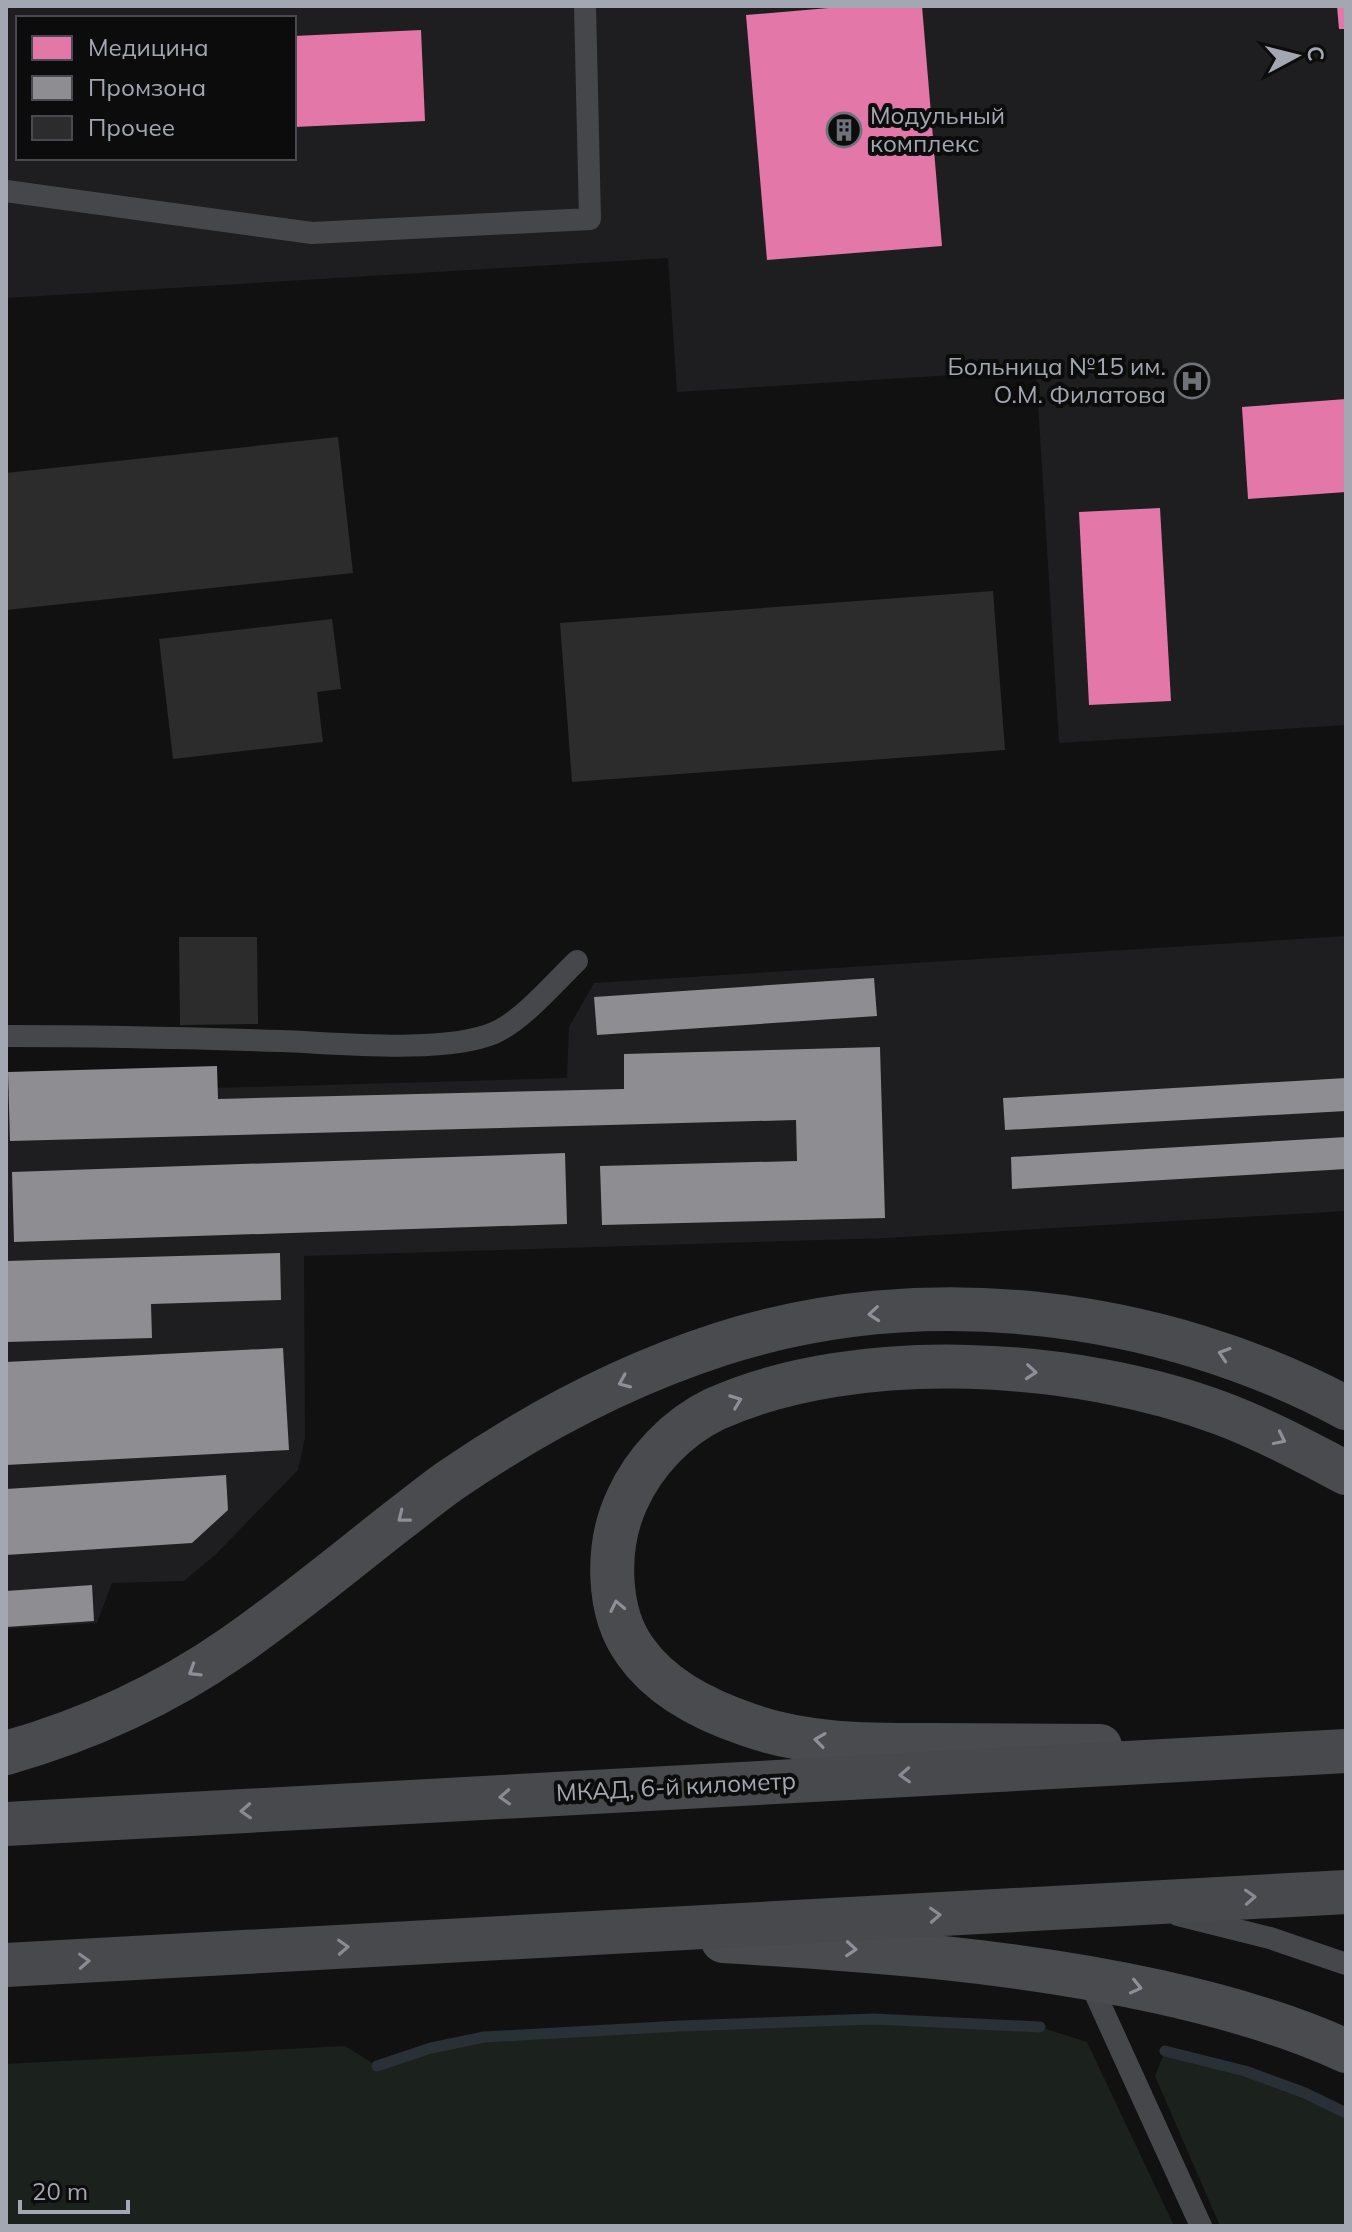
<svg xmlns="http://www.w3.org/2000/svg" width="1352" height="2232" font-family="Mulish,sans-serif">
	<rect width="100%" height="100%" fill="#111112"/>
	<!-- built -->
	<g fill="#1e1e20" fill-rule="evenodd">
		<path d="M6,6h1340v719l-287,18 -23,-373 -359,22 -9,-134 -662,40zM18,18h276v140h-276z"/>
		<polygon points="1346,936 1346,1211 886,1238 304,1256 305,1438 298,1470 215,1555 184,1581 112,1583 97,1623 6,1629 6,1094 567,1078 569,1027 594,983"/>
	</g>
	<!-- green -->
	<g fill="#1b211c">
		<polygon points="874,2019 1040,2027 1087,2042 1174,2226 6,2226 6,2064 345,2046 377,2066 431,2048 484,2037 680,2026"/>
		<polygon points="1165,2051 1245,2071 1305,2093 1346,2113 1346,2226 1220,2226 1155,2076"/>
	</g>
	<!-- health -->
	<g fill="#e377a8">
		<polygon points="852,6 922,6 942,246 767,260 746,15"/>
		<polygon points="1337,6 1346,6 1346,29 1339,29"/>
		<polygon points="421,30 425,121 294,127 294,36"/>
		<polygon points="1346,399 1346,492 1248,499 1242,407"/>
		<polygon points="1160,508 1171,701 1089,705 1079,512"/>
	</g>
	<!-- industry -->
	<g fill="#8d8d92">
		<polygon points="874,978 877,1016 597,1035 594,997"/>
		<polygon points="880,1047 885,1218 602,1225 600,1166 797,1161 796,1120 10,1141 8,1072 217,1066 218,1099 624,1089 624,1054"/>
		<polygon points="1346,1078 1346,1111 1005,1130 1003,1098"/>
		<polygon points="1346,1137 1346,1169 1012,1189 1011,1157"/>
		<polygon points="565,1153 567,1224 14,1242 12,1172"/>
		<polygon points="280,1253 281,1300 151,1304 152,1338 6,1342 6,1261"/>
		<polygon points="283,1348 289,1450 6,1465 6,1362"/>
		<polygon points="226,1475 228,1510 192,1543 6,1555 6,1489"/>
		<polygon points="92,1585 94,1621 6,1627 6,1591"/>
	</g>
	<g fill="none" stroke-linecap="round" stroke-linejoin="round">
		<!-- stream -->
		<g stroke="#293036" stroke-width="11">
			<polyline points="1165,2051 1245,2071 1305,2093 1346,2113"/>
			<polyline points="377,2066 431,2048 484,2037 680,2026 874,2019 1040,2027"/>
		</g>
	</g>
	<!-- building -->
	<g fill="#2c2c2d">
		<polygon points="338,437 353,573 6,610 6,473"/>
		<polygon points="993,591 1005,750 572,782 560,623"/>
		<polygon points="332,619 341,689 317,692 323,742 173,759 159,639"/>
		<polygon points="179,937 257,937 258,1024 180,1025"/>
	</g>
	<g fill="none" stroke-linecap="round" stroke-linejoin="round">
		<!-- lane -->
		<g stroke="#46474a" stroke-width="22">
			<polyline points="6,191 312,233 590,219 585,6"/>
			<path d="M6,1036c92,0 183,2 275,5 56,2 163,13 213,-8 28,-12 60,-50 83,-72"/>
			<polyline points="1178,1915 1270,1938 1346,1964"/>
			<polyline points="1088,1978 1201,2226"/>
		</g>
		<!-- secondary -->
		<g stroke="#4a4b4e" stroke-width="44">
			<path d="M1100,1746c-56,0 -111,-1 -166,-1 -62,0 -126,1 -185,-20 -42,-14 -87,-36 -113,-73 -30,-40 -30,-107 -9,-152 17,-38 50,-73 88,-91 143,-64 364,-50 508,5 42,16 83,38 123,59"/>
			<path d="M6,1753c81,-23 158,-58 227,-106 55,-38 107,-81 159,-122 20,-15 39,-31 59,-45 83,-57 174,-105 270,-136 203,-65 439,-36 625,64"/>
			<path d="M723,1941c147,9 293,19 437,51 63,14 127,32 186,59"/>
		</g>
		<!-- highway -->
		<g stroke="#48494c" stroke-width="44">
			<polyline points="6,1824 1346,1751"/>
			<polyline points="6,1965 1346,1892"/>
		</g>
	</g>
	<!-- one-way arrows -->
	<defs><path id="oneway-chevron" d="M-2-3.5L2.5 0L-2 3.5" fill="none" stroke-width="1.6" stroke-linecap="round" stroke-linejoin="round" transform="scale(2)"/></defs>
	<g stroke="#8d9099">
		<use href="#oneway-chevron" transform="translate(874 1314) rotate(175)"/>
		<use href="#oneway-chevron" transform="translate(1224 1354) rotate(-162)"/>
		<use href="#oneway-chevron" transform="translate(1031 1372) rotate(5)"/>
		<use href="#oneway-chevron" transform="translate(624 1382) rotate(157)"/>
		<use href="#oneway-chevron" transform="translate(736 1401) rotate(-21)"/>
		<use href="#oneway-chevron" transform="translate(1280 1439) rotate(26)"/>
		<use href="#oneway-chevron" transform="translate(403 1517) rotate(142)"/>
		<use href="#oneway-chevron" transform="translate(617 1606) rotate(-102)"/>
		<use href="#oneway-chevron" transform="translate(194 1671) rotate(148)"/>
		<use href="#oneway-chevron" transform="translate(820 1740) rotate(-172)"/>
		<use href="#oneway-chevron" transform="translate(851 1949) rotate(4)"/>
		<use href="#oneway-chevron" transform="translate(1136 1987) rotate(13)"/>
	</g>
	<g stroke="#888b93">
		<use href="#oneway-chevron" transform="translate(905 1775) rotate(177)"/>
		<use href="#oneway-chevron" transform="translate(505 1797) rotate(177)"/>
		<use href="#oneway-chevron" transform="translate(246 1811) rotate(177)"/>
		<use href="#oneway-chevron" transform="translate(1250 1897) rotate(-3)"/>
		<use href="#oneway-chevron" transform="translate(935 1915) rotate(-3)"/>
		<use href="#oneway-chevron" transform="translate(343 1947) rotate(-3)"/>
		<use href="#oneway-chevron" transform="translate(84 1961) rotate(-3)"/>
	</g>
	<!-- icons -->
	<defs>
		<g id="building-ring" transform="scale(1.8)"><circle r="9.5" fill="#0c0c0d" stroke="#70727a" stroke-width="1.5"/><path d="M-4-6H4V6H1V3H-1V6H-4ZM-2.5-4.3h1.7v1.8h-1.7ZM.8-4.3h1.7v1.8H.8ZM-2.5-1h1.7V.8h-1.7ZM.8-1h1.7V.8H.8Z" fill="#70727a"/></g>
		<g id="hospital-ring" transform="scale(1.8)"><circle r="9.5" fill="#0c0c0d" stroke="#70727a" stroke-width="1.5"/><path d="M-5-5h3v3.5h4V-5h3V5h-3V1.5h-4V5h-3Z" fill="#70727a"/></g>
	</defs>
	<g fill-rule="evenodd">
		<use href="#building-ring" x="844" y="130"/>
		<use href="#hospital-ring" x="1192" y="381"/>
	</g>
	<g text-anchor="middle" stroke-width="8" stroke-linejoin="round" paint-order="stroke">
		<!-- poi labels -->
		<g font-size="24" fill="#a3a7b2" stroke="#0c0c0d" text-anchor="start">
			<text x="870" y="124">Модульный<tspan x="870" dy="28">комплекс</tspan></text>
			<text x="1166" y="375" text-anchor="end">Больница №15 им.<tspan x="1166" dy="28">О.М. Филатова</tspan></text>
		</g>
		<!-- street labels -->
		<g font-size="24" fill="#a3a7b2" stroke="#0c0c0d">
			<text transform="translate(676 1787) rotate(-3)" y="8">МКАД, 6-й километр</text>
		</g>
	</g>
	<!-- border -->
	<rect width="1352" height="2232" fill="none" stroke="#a3a7b2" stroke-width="16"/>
	<!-- legend -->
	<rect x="16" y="16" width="280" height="144" fill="#0c0c0d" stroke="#484a4f" stroke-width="2"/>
	<rect x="32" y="36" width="40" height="24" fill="#e377a8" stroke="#484a4f" stroke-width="2"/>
	<text x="88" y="56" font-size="24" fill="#a3a7b2">Медицина</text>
	<rect x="32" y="76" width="40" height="24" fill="#8d8d92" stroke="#484a4f" stroke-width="2"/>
	<text x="88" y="96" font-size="24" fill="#a3a7b2">Промзона</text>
	<rect x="32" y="116" width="40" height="24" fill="#2c2c2d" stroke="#484a4f" stroke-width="2"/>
	<text x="88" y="136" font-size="24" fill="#a3a7b2">Прочее</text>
	<!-- north arrow -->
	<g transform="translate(1296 56) rotate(83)" stroke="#0c0c0d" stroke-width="6" paint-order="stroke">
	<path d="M0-6L14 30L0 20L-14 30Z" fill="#a3a7b2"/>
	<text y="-12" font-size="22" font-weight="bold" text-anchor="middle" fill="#a3a7b2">С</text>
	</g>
	<!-- scale -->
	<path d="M20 2200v12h108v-12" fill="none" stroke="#a3a7b2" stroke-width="4"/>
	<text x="32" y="2200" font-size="24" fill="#a3a7b2" stroke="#0c0c0d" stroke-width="6" paint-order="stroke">20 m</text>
</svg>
